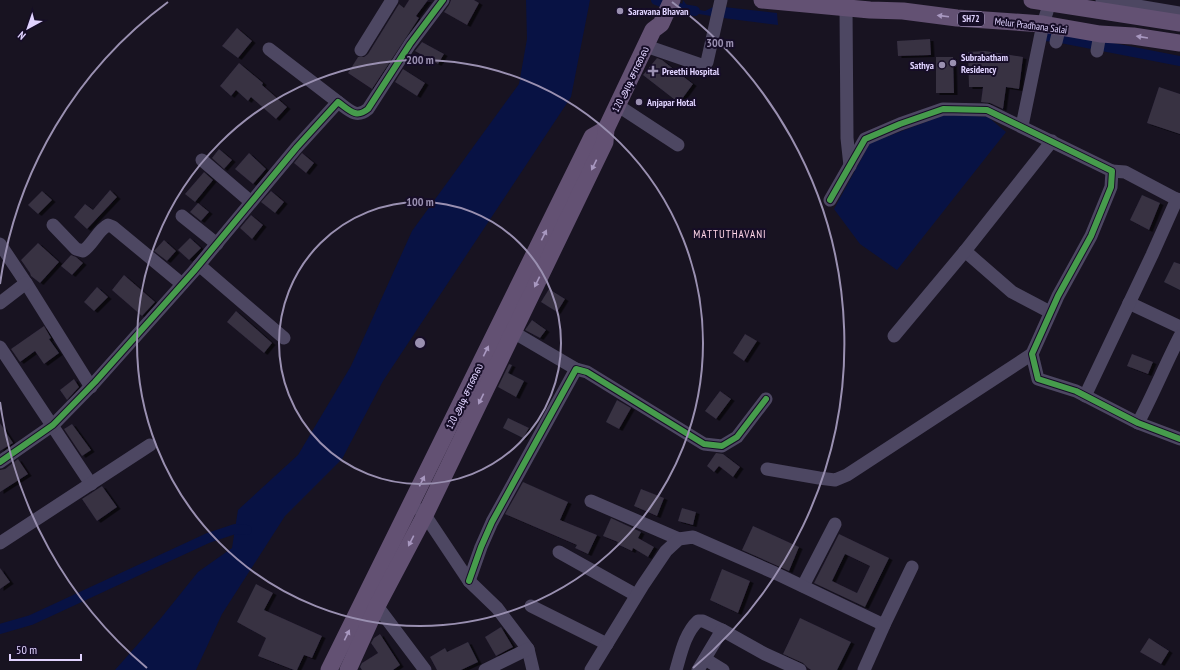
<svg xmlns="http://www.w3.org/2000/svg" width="1180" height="670" font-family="'PT Sans Narrow','Noto Sans Tamil',sans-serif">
	<defs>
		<filter id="shadow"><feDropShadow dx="3.5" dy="2" stdDeviation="0" flood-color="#0009"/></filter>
	</defs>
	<rect width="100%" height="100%" fill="#181321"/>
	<!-- water -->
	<g fill="#081244">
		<polygon points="526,0 590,0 571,97 383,381 342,459 285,516 222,614 196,670 115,670 161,618 198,572 232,548 238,510 298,455 351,366 412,231 519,84 527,39"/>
		<polygon points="683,0 689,8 705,11 715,6 711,16 681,11"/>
		<polygon points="724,7 777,13 778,25 723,18"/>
		<polygon points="947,114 988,117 1006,132 897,270 860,244 834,209 870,143"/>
	</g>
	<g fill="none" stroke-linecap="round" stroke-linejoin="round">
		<!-- canal -->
		<g stroke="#081244" stroke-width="10">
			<polyline points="656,0 682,9 695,11"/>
			<polyline points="1044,36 1056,37 1180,61"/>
			<polyline points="0,629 31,620 208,538 235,529 247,530"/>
		</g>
	</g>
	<!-- building -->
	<g fill="#373043" fill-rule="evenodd" filter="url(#shadow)">
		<polygon points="409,0 428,0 416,16 419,18 372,89 348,73 358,57 364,57 368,54 399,4 404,8"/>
		<polygon points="451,0 474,0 479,3 467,25 444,12 449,5"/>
		<polygon points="237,28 252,41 238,58 222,46"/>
		<polygon points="930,39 931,55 898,56 897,41"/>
		<polygon points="422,42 444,54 438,64 415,51"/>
		<polygon points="985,51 1023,57 1019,89 1006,87 1003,109 990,103 981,102 983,87 969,87 968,52"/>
		<polygon points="936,57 953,57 954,93 936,93"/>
		<polygon points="657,58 662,60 693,84 679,103 643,75"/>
		<polygon points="239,63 263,83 262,85 287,107 276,119 251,97 248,101 236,90 231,96 220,86"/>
		<polygon points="403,69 425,83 417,96 395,82"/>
		<polygon points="1159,87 1180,94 1180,134 1147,123"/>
		<polygon points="219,149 232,160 224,169 212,158"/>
		<polygon points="249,153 266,169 253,184 235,169"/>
		<polygon points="302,153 314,163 306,173 294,163"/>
		<polygon points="204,172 213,180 195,202 185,194"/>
		<polygon points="110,190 117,197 87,229 74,217 85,204 93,210"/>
		<polygon points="42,191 52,200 38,214 28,205"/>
		<polygon points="271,191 284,202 275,213 261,202"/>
		<polygon points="1142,195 1160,203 1149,230 1130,220"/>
		<polygon points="198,203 209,212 201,221 190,212"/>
		<polygon points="251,215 263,225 252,239 240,228"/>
		<polygon points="190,238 201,248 189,260 178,250"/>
		<polygon points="164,240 176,251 167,261 154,251"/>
		<polygon points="38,243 59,262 40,283 31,276 30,273 21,260"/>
		<polygon points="71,255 76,257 83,263 72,275 61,266"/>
		<polygon points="1174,262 1180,264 1180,290 1164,282"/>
		<polygon points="124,275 155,302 142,316 112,290"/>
		<polygon points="97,287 108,297 94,311 84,302"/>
		<polygon points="549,289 565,299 557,312 541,302"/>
		<polygon points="236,311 272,343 264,353 227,322"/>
		<polygon points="532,320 546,330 540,338 525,330"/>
		<polygon points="44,326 51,338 49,339 59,353 44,364 35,351 20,362 11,349"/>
		<polygon points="745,334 757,341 744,361 733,353"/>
		<polygon points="1132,354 1153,362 1148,374 1127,366"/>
		<polygon points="509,364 512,365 508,373 524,381 516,397 498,387"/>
		<polygon points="74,379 79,387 67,400 60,390"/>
		<polygon points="720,391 731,399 716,419 705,411"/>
		<polygon points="617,400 631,408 619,429 606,422"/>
		<polygon points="508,418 529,428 523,438 503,428"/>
		<polygon points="0,423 13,443 0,451"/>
		<polygon points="72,424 91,450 82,456 64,429"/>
		<polygon points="716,453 723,454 740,467 733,477 719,466 714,472 707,466"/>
		<polygon points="18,459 28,474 0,492 0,470 5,469"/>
		<polygon points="523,482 568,502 560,520 597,535 588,554 575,548 577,545 505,514"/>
		<polygon points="102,486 117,507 97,521 82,499"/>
		<polygon points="641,489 664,498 657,516 634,506"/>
		<polygon points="682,508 696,512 693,525 678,521"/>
		<polygon points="611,518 641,532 638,538 654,547 648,557 633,548 632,551 617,544 618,542 603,536"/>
		<polygon points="753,526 799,547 789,571 742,550"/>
		<path d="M839,534l50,24 -24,49 -51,-24zM845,554l25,12 -13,27 -25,-12z"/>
		<polygon points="0,568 10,582 0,589"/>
		<polygon points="722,569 750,581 738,613 710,600"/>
		<polygon points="256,584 273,593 264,610 322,636 312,658 304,655 297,670 294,670 258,656 266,638 237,622"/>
		<polygon points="800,618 851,642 837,670 811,670 808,668 803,663 783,654"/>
		<polygon points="501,627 513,647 496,656 485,637"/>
		<polygon points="380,634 400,665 393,670 362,670 360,667 362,663 378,653 371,643 374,638"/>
		<polygon points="1149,638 1169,651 1161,664 1140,652"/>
		<polygon points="468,642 478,662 461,670 437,670 430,657 445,648 447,652"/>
	</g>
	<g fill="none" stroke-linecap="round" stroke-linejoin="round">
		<!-- minor -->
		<g stroke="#4d4762" stroke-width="13">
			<polyline points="1102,0 1180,13"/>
			<polyline points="846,8 847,138 850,166"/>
			<polyline points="1056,42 1058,34 1057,26"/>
			<polyline points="646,46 704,66 707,62 721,0"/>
			<polyline points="269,49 338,102"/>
			<polyline points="361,50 392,0"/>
			<polyline points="1097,51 1100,34"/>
			<polyline points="617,105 678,145"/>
			<polyline points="1022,126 1043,24 1050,2"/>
			<polyline points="202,160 251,202"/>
			<polyline points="1112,171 1125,172 1180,201"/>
			<polyline points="830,200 865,139 900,124 943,109 987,110 1112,171 1111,187 1091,236 1058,296 1032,354 1038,379 1076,391 1138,423 1180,439"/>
			<polyline points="182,216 217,244"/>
			<path d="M53,225l23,24 7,2c10,-7 15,-21 25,-26l5,2 69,57"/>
			<polyline points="0,244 26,283 91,387"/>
			<polyline points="965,251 1012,292 1050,312"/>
			<polyline points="199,265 284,338"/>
			<polyline points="0,303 26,283"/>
			<polyline points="1129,303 1180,327"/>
			<polyline points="513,332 576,369"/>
			<polyline points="894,336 965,251 1052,141"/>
			<polyline points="0,347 91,484"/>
			<polyline points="1085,396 1152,255 1177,199"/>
			<path d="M1138,423c15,-28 27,-58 42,-87"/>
			<path d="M0,462l53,-37 42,-43 99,-111 103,-124 41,-45c11,8 18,17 30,7l42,-65 33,-44"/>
			<polyline points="767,469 819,478 835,480 847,475 1032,354"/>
			<polyline points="591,501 679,539"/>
			<polyline points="420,510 425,515 469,581 497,608 528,649 533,670"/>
			<polyline points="0,543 150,445"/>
			<polyline points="559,552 636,595"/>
			<polyline points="469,581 481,547 492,522 576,369 587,372 704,444 722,446 737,437 766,399"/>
			<polyline points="803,586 835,524"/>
			<polyline points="377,606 425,670"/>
			<polyline points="531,606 607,644"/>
			<polyline points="705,659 723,670"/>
			<polyline points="485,670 528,649"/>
			<polyline points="591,670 643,585 666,551 679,539 693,537 775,573 884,625 912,567"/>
			<path d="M676,670c5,-17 9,-37 22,-49h5l19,9"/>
			<polyline points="698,670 722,630 765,654 800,670"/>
			<polyline points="864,670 884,625"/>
		</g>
		<!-- major -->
		<g stroke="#635173" stroke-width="17">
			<polyline points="762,0 870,10 903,11 957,18 1043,24 1100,34 1133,36 1180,43"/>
			<polyline points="1032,0 1180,23"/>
			<polyline points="329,670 592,137 606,129"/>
			<polyline points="348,670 377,606 425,515 605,142 606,129 653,30 661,24 672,0"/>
		</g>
		<!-- cycleway casing -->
		<g stroke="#160d27" stroke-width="8">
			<g id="cycleway">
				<polyline points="830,200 865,139 900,124 943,109 987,110 1112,171 1111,187 1091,236 1058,296 1032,354 1038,379 1076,391 1138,423 1180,439"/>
				<path d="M0,462l53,-37 42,-43 99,-111 103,-124 41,-45c11,8 18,17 30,7l42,-65 33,-44"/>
				<polyline points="469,581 481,547 492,522 576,369 587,372 704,444 722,446 737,437 766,399"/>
			</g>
		</g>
		<!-- cycleway -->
		<use href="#cycleway" stroke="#469c4c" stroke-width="6"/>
	</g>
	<!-- one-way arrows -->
	<defs><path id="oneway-solid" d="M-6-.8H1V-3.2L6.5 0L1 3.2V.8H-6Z"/></defs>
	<g fill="#a898c0">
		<use href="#oneway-solid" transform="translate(943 16) rotate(-173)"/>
		<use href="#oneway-solid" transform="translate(1142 37) rotate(-171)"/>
		<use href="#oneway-solid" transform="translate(594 165) rotate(116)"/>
		<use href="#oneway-solid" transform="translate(544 235) rotate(-64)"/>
		<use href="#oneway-solid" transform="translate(537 282) rotate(116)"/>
		<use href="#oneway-solid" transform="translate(486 351) rotate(-64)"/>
		<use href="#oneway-solid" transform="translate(481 399) rotate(116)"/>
		<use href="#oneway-solid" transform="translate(422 481) rotate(-64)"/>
		<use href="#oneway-solid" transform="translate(411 541) rotate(117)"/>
		<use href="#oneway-solid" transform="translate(347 635) rotate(-64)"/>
	</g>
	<!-- distance rings -->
	<g fill="none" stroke="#9a90b1" stroke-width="2">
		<circle cx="420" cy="343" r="141"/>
		<circle cx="420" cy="343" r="283"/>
		<path d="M147 668A424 424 0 0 1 0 402M0 284A424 424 0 0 1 168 2M672 2A424 424 0 0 1 693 668"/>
	</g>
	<!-- markers -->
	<g fill="#9a90b1" stroke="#160d27" stroke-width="1.5">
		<circle cx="620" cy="11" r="4"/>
		<circle cx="953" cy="63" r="4"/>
		<circle cx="942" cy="65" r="4"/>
		<path d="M651 65h4v4h4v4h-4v4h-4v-4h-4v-4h4z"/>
		<circle cx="639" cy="102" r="4"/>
	</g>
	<g text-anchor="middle" stroke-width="4" stroke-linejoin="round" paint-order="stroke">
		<!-- shield labels -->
		<rect fill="#160d27" stroke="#a398be" stroke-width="1" x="958" y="12" width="26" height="14" rx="3"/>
		<g font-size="9" font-weight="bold" fill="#e0d3ff">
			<text x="971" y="22">SH72</text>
		</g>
		<!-- poi labels -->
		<g font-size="10" font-weight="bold" fill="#e0d3ff" stroke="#160d27" text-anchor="start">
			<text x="628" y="15">Saravana Bhavan</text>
			<text x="961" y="61">Subrabatham<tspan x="961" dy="12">Residency</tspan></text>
			<text x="934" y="69" text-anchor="end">Sathya</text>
			<text x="662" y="75">Preethi Hospital</text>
			<text x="647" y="106">Anjapar Hotal</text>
		</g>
		<!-- street labels -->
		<g font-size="10" fill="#e0d3ff" stroke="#160d27">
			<text transform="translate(1031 25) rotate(7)" y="4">Melur Pradhana Salai</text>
			<text transform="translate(630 79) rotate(-64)" y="4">120 அடி சாலை</text>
			<text transform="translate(464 396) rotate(-64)" y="4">120 அடி சாலை</text>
		</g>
		<!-- neighbourhood labels -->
		<g font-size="11" letter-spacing="1" fill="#ffd5e8" stroke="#160d27">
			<text x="730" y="238">MATTUTHAVANI</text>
		</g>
	</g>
	<circle cx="420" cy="343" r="6" fill="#9a90b1" stroke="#160d27" stroke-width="2"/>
	<g font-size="12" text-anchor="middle" font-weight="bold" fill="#9a90b1" stroke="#160d27" stroke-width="4" stroke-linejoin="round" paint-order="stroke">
		<text x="720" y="47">300 m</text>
		<text x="420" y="64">200 m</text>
		<text x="420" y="206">100 m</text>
	</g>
	<!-- north arrow -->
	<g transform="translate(28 28) rotate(220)" stroke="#160d27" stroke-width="3" paint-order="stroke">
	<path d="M0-3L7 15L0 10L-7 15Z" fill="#e0d3ff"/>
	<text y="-6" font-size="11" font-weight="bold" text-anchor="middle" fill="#e0d3ff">N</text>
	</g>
	<!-- scale -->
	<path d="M10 654v6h71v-6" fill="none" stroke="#e0d3ff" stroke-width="2"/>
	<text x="16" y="654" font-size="12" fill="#e0d3ff" stroke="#160d27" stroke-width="3" paint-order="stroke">50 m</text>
</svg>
